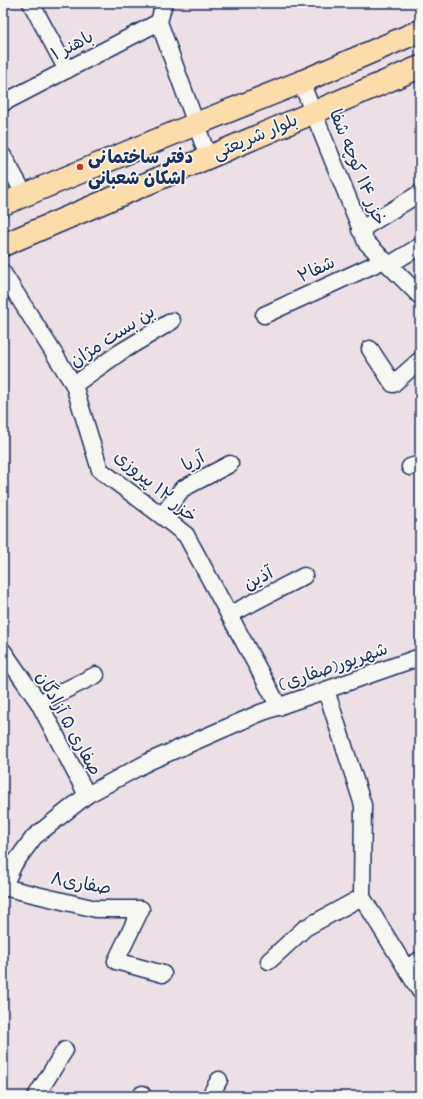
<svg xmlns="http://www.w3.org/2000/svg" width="423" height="1099" font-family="'Indie Flower','Playpen Sans Arabic',sans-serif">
	<rect width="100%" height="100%" fill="#eddfe6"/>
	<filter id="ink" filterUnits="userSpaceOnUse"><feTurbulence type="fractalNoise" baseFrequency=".025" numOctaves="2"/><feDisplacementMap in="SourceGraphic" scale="8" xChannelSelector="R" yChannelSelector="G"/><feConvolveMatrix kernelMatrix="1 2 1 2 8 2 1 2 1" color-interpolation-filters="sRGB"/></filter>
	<g filter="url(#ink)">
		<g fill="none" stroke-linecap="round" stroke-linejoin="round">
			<!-- minor casing -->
			<g stroke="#1b2f5e" stroke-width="19">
				<g id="minor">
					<polyline points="31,3 67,70"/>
					<polyline points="164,3 159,22 208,157"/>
					<polyline points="301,82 366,242 420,296"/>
					<polyline points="3,103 159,22"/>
					<polyline points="3,156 25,195"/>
					<polyline points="360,230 420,193"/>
					<polyline points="389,265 420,246"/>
					<polyline points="3,273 74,385 100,470 162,516 186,535 279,707"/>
					<polyline points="264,315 384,260"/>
					<polyline points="370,349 393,384 420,360"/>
					<polyline points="74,385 119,353 172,321"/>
					<polyline points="410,467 420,464"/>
					<polyline points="162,516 182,489 230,464"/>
					<polyline points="229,615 304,576"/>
					<polyline points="3,651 39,703 87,795"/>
					<polyline points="326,690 363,805 362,897 420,991"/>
					<polyline points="39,703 96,675"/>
					<polyline points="3,887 96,909 141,909 116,961 163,974"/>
					<polyline points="3,888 14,864 34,837 87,795 150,761 260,713 420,657"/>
					<polyline points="269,961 305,928 362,897"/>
					<polyline points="406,968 420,960"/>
					<polyline points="36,1096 65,1050"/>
					<polyline points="141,1096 142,1094"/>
					<polyline points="210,1096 219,1080"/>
				</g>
			</g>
			<!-- primary casing -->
			<g stroke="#1b2f5e" stroke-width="25">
				<g id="primary">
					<polyline points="3,204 196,124 301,82 420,31"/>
					<polyline points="3,245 420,67"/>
				</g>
			</g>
			<!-- minor -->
			<use href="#minor" stroke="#f6f6f2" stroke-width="16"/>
			<!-- primary -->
			<use href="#primary" stroke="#fddcac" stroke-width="22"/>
		</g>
	</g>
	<!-- markers -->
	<circle fill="#c8321e" stroke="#f6f6f2" stroke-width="1.5" cx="80" cy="167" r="4"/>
	<g text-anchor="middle" stroke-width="3.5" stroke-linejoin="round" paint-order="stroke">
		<!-- street labels -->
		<g font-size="18" fill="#1b2f5e" stroke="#f6f6f2">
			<text transform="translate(72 45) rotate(-27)" y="6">باهنر ۱</text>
			<text transform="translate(255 136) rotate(-23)" y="6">بلوار شریعتی</text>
			<text transform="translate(358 167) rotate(68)" y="6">خزر ۱۴ کوچه شفا</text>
			<text transform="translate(316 269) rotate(-25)" y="6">شفا۲</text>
			<text transform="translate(112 336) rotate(-33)" y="6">بن بست مژان</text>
			<text transform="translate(193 461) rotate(-28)" y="6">آریا</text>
			<text transform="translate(156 486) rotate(40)" y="6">خزر ۱۲ پیروزی</text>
			<text transform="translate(258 578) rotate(-27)" y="6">آذین</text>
			<text transform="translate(333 666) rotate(-19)" y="6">شهریور(صفاری)</text>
			<text transform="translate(69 723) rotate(61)" y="6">صفاری ۵ آزادگان</text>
			<text transform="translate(81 883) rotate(10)" y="6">صفاری۸</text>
		</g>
		<!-- poi labels -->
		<g font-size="18" font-weight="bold" fill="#1b2f5e" stroke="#f6f6f2" text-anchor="start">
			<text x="88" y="163">دفتر ساختمانی<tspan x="88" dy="21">اشکان شعبانی</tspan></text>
		</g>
	</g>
	<!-- margin -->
	<rect width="423" height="1099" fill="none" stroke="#f6f6f2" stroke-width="16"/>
	<rect x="8" y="8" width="407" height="1083" fill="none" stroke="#1b2f5e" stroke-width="1.5" filter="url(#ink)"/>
</svg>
